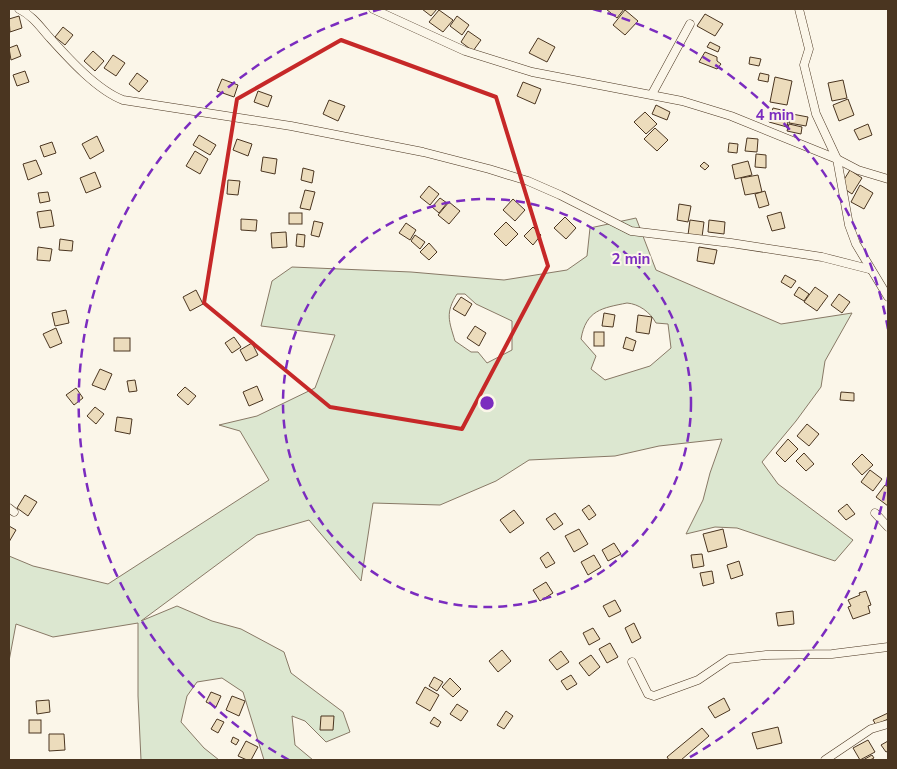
<svg xmlns="http://www.w3.org/2000/svg" width="897" height="769" font-family="'Nunito Sans',sans-serif">
	<rect width="100%" height="100%" fill="#fbf6e9"/>
	<!-- green -->
	<path fill="#dce7d0" stroke="#887966" fill-rule="evenodd" d="M636,218l20,52 125,54 71,-11 -27,48 -4,26 -25,34 -34,41 16,22 75,56 -18,21 -98,-33 -22,-1 -29,7 17,-34 7,-27 12,-34 -63,7 -44,10 -86,4 -33,21 -56,24 -67,-2 -12,78 -52,-61 -52,15 -116,86 36,-15 35,15 29,8 43,23 7,21 52,39 7,20 -24,10 -21,-21 -13,-5 3,29 18,15h-49l-21,-68 -21,-14 -25,4 -10,14 -6,26 23,26 15,12h-78l-3,-64v-73l-85,14 -37,-13 -7,37v-105l24,10 75,18 161,-104 -29,-49 -21,-6 38,-9 58,-28 20,-53 -74,-9 11,-45 20,-14 119,5 93,8 63,-10 20,-14 3,-28zM457,294h8l11,10 36,17v29l-25,13 -9,-11h-7l-16,-11c-6,-20 -10,-28 2,-47zM627,303c12,1 23,9 29,20l12,1 3,24 -21,18 -45,14 -14,-11 5,-13 -15,-17c5,-29 21,-31 46,-36z"/>
	<!-- building -->
	<g fill="#ecdcbc" stroke="#4a3520">
		<polygon points="422,9 437,9 431,16"/>
		<polygon points="606,9 624,9 617,18"/>
		<polygon points="439,10 453,20 443,32 429,22"/>
		<polygon points="625,10 638,21 625,35 613,25"/>
		<polygon points="705,14 723,24 715,36 697,26"/>
		<polygon points="19,16 22,28 10,32 9,19"/>
		<polygon points="457,16 469,25 462,35 450,26"/>
		<polygon points="63,27 73,35 65,45 55,37"/>
		<polygon points="468,31 481,40 473,51 461,42"/>
		<polygon points="538,38 555,47 547,62 529,53"/>
		<polygon points="710,42 720,47 718,52 707,47"/>
		<polygon points="17,45 21,56 11,60 9,48"/>
		<polygon points="93,51 104,61 95,71 84,61"/>
		<polygon points="705,52 717,57 717,61 721,64 717,69 699,62"/>
		<polygon points="113,55 125,63 116,76 104,68"/>
		<polygon points="750,57 761,59 759,66 749,64"/>
		<polygon points="25,71 29,82 17,86 13,75"/>
		<polygon points="137,73 148,81 139,92 129,84"/>
		<polygon points="760,73 769,75 768,82 758,80"/>
		<polygon points="775,77 792,81 787,105 770,102"/>
		<polygon points="222,79 238,85 234,97 217,91"/>
		<polygon points="843,80 847,98 832,101 828,83"/>
		<polygon points="523,82 541,89 535,104 517,96"/>
		<polygon points="258,91 272,96 268,107 254,102"/>
		<polygon points="848,99 854,115 839,121 833,105"/>
		<polygon points="329,100 345,106 338,121 323,114"/>
		<polygon points="656,105 670,112 667,120 652,114"/>
		<polygon points="773,108 790,112 787,127 769,122"/>
		<polygon points="645,112 657,124 646,134 634,122"/>
		<polygon points="792,114 808,117 806,126 789,123"/>
		<polygon points="789,124 802,127 801,134 787,131"/>
		<polygon points="868,124 872,135 859,140 854,130"/>
		<polygon points="655,128 668,140 657,151 644,139"/>
		<polygon points="199,135 216,145 210,155 193,145"/>
		<polygon points="97,136 104,151 90,159 82,144"/>
		<polygon points="747,138 758,139 757,152 745,151"/>
		<polygon points="237,139 252,144 248,156 233,150"/>
		<polygon points="52,142 56,153 44,157 40,146"/>
		<polygon points="729,143 738,144 737,153 728,152"/>
		<polygon points="195,151 208,159 200,174 186,166"/>
		<polygon points="756,154 766,155 766,168 755,167"/>
		<polygon points="263,157 277,159 275,174 261,171"/>
		<polygon points="36,160 42,174 28,180 23,164"/>
		<polygon points="748,161 752,175 735,179 732,165"/>
		<polygon points="704,162 709,166 705,170 700,166"/>
		<polygon points="303,168 314,171 312,183 301,180"/>
		<polygon points="850,170 862,178 852,194 840,186"/>
		<polygon points="95,172 101,187 86,193 80,178"/>
		<polygon points="758,175 762,192 745,195 741,178"/>
		<polygon points="228,180 240,181 238,195 227,194"/>
		<polygon points="860,185 873,193 864,209 851,202"/>
		<polygon points="429,186 439,194 430,205 420,197"/>
		<polygon points="305,190 315,192 310,210 300,208"/>
		<polygon points="765,191 769,205 759,208 755,194"/>
		<polygon points="48,192 50,201 40,203 38,193"/>
		<polygon points="440,198 447,203 439,213 432,207"/>
		<polygon points="513,199 525,210 515,221 503,210"/>
		<polygon points="449,202 460,211 449,224 438,215"/>
		<polygon points="679,204 691,206 688,222 677,220"/>
		<polygon points="51,210 54,226 40,228 37,212"/>
		<polygon points="781,212 785,228 772,231 767,216"/>
		<rect x="289" y="213" width="13" height="11"/>
		<polygon points="565,217 576,228 566,239 554,228"/>
		<polygon points="241,219 257,220 256,231 241,230"/>
		<polygon points="690,220 704,222 702,237 688,235"/>
		<polygon points="709,220 725,222 724,234 708,232"/>
		<polygon points="314,221 323,223 319,237 311,235"/>
		<polygon points="506,222 518,234 506,246 494,234"/>
		<polygon points="406,223 416,230 410,240 399,233"/>
		<polygon points="533,227 541,235 533,245 524,236"/>
		<polygon points="286,232 287,247 272,248 271,233"/>
		<polygon points="297,234 305,235 304,247 296,246"/>
		<polygon points="415,235 425,242 420,249 411,241"/>
		<polygon points="60,239 73,241 72,251 59,250"/>
		<polygon points="429,243 437,252 429,260 420,252"/>
		<polygon points="38,247 52,249 50,261 37,260"/>
		<polygon points="699,247 717,250 714,264 697,261"/>
		<polygon points="785,275 796,281 791,288 781,282"/>
		<polygon points="799,287 809,294 804,301 794,295"/>
		<polygon points="815,287 828,296 817,311 804,302"/>
		<polygon points="196,290 203,304 190,311 183,297"/>
		<polygon points="839,294 850,302 842,313 831,305"/>
		<polygon points="461,297 472,304 465,316 453,309"/>
		<polygon points="66,310 69,323 55,326 52,313"/>
		<polygon points="604,313 615,315 613,327 602,326"/>
		<polygon points="638,315 652,317 649,334 636,332"/>
		<polygon points="475,326 486,333 479,346 467,338"/>
		<polygon points="56,328 62,343 50,348 43,334"/>
		<rect x="594" y="332" width="10" height="14"/>
		<polygon points="234,337 241,347 232,353 225,343"/>
		<polygon points="626,337 636,341 633,351 623,348"/>
		<rect x="114" y="338" width="16" height="13"/>
		<polygon points="252,343 258,355 246,361 240,350"/>
		<polygon points="100,369 112,374 105,390 92,385"/>
		<polygon points="135,380 137,391 129,392 127,381"/>
		<polygon points="257,386 263,400 249,406 243,392"/>
		<polygon points="185,387 196,396 188,405 177,395"/>
		<polygon points="76,388 83,398 74,405 66,395"/>
		<polygon points="841,392 854,393 854,401 840,400"/>
		<polygon points="95,407 104,414 96,424 87,416"/>
		<polygon points="117,417 132,419 130,434 115,431"/>
		<polygon points="807,424 819,434 809,446 797,436"/>
		<polygon points="788,439 798,449 785,462 776,453"/>
		<polygon points="804,453 814,464 806,471 796,461"/>
		<polygon points="862,454 873,465 862,475 852,464"/>
		<polygon points="870,470 882,479 873,491 861,482"/>
		<polygon points="885,485 888,487 888,506 876,497"/>
		<polygon points="25,495 37,502 28,516 17,508"/>
		<polygon points="847,504 855,514 846,520 838,511"/>
		<polygon points="589,505 596,515 589,520 582,510"/>
		<polygon points="514,510 524,523 510,533 500,520"/>
		<polygon points="555,513 563,524 554,530 546,519"/>
		<polygon points="9,526 16,530 9,542"/>
		<polygon points="579,529 588,544 574,552 565,536"/>
		<polygon points="723,529 727,547 708,552 703,534"/>
		<polygon points="614,543 621,554 608,561 602,550"/>
		<polygon points="548,552 555,563 546,568 540,558"/>
		<polygon points="702,554 704,566 693,568 691,555"/>
		<polygon points="594,555 601,567 588,575 581,562"/>
		<polygon points="739,561 743,575 731,579 727,565"/>
		<polygon points="712,571 714,583 703,586 700,573"/>
		<polygon points="546,582 553,593 540,601 533,590"/>
		<polygon points="866,591 871,605 868,606 870,613 853,619 848,607 851,606 848,600 860,595 859,593"/>
		<polygon points="615,600 621,611 609,617 603,606"/>
		<polygon points="793,611 794,624 778,626 776,613"/>
		<polygon points="634,623 641,638 632,643 625,628"/>
		<polygon points="593,628 600,639 589,645 583,633"/>
		<polygon points="610,643 618,657 607,663 599,649"/>
		<polygon points="502,650 511,661 498,672 489,661"/>
		<polygon points="561,651 569,662 557,670 549,660"/>
		<polygon points="591,655 600,667 589,676 579,663"/>
		<polygon points="571,675 577,684 567,690 561,681"/>
		<polygon points="434,677 443,682 437,691 429,686"/>
		<polygon points="450,678 461,689 453,697 442,687"/>
		<polygon points="425,687 439,695 430,711 416,703"/>
		<polygon points="211,692 221,696 216,707 206,702"/>
		<polygon points="232,696 245,701 239,716 226,710"/>
		<polygon points="724,698 730,710 715,718 708,707"/>
		<polygon points="49,700 50,712 37,714 36,701"/>
		<polygon points="457,704 468,711 461,721 450,714"/>
		<polygon points="506,711 513,716 504,729 497,725"/>
		<polygon points="888,713 888,719 876,725 873,720"/>
		<polygon points="321,716 334,716 333,730 320,730"/>
		<polygon points="434,717 441,722 438,727 430,723"/>
		<polygon points="217,719 224,722 218,733 211,729"/>
		<rect x="29" y="720" width="12" height="13"/>
		<polygon points="778,727 782,743 757,749 752,733"/>
		<polygon points="702,728 709,736 681,760 669,760 667,757"/>
		<polygon points="49,734 64,734 65,750 49,751"/>
		<polygon points="233,737 239,740 236,745 231,742"/>
		<polygon points="868,740 875,752 860,760 853,748"/>
		<polygon points="246,741 258,747 251,760 247,760 238,756"/>
		<polygon points="888,741 888,751 886,752 881,745"/>
		<polygon points="872,755 874,758 870,760 863,760"/>
	</g>
	<g fill="none" stroke-linecap="round" stroke-linejoin="round">
		<!-- street casing -->
		<g stroke="#4a3520" stroke-width="9">
			<g id="street">
				<path d="M19,9c13,6 22,19 31,29 19,21 47,52 73,62l168,26 132,26 66,17 39,12 32,14 71,36 100,12 91,14 47,12"/>
				<polyline points="373,9 465,51 532,72 682,101 731,116 837,159 858,170 888,179"/>
				<polyline points="799,9 809,49 804,65 816,114 837,159 849,225 856,244 888,297"/>
				<polyline points="652,94 690,24"/>
				<polyline points="9,508 14,512"/>
				<polyline points="875,513 888,527"/>
				<polyline points="632,662 648,694 654,696 698,680 729,659 766,655 832,654 888,647"/>
				<polyline points="825,760 871,729 888,724"/>
			</g>
		</g>
		<!-- street -->
		<use href="#street" stroke="#fbf6e9" stroke-width="8"/>
	</g>
	<!-- marked area -->
	<path fill="none" stroke="#c62828" stroke-width="4" stroke-linejoin="round" d="M341,40l155,57 52,169 -86,163 -132,-22 -126,-104 33,-204z"/>
	<!-- distance rings -->
	<g fill="none" stroke="#7b2cbf" stroke-width="2.5" stroke-dasharray="9 6">
		<circle cx="487" cy="403" r="204"/>
		<path d="M888 477A408 408 0 0 1 685 760M289 760A408 408 0 0 1 381 9M593 9A408 408 0 0 1 888 329"/>
	</g>
	<circle cx="487" cy="403" r="8" fill="#7b2cbf" stroke="#fbf6e9" stroke-width="2.5"/>
	<g font-size="15" text-anchor="middle" font-weight="bold" fill="#7b2cbf" stroke="#fbf6e9" stroke-width="4" stroke-linejoin="round" paint-order="stroke">
		<text x="775" y="120">4 min</text>
		<text x="631" y="264">2 min</text>
	</g>
	<!-- border -->
	<rect width="897" height="769" fill="none" stroke="#4a3520" stroke-width="20"/>
</svg>
